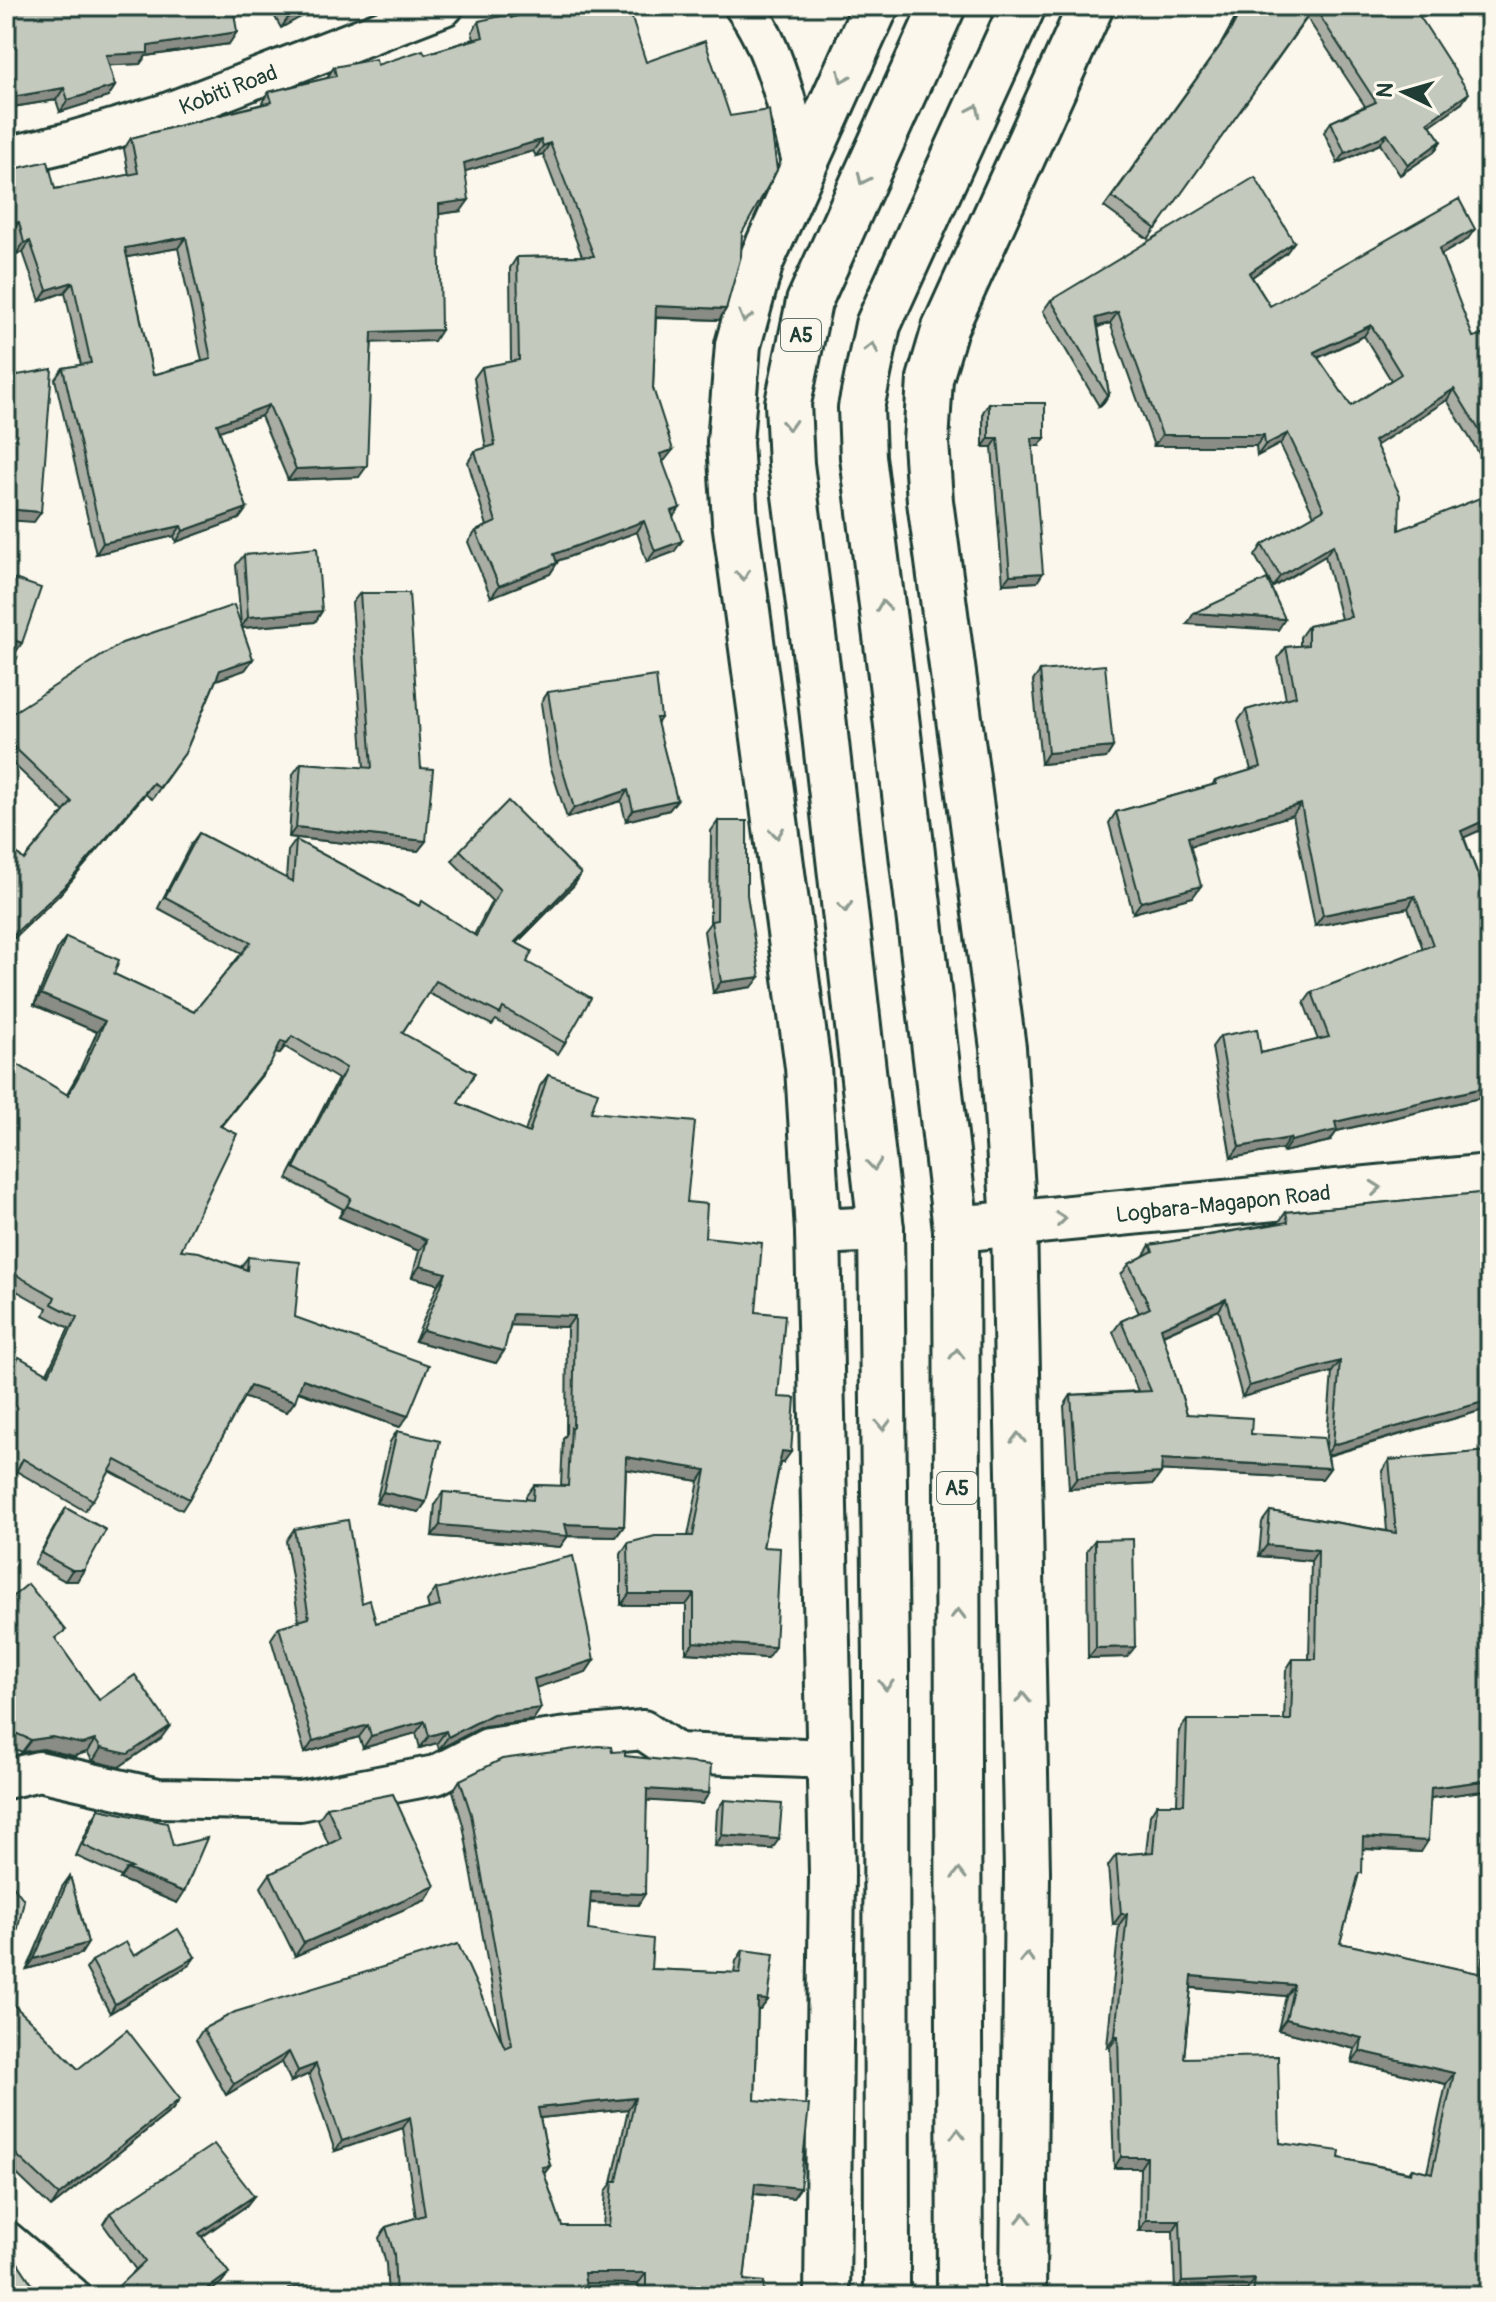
<svg xmlns="http://www.w3.org/2000/svg" width="1496" height="2302" font-family="Pangolin,sans-serif">
	<rect width="100%" height="100%" fill="#fbf7ec"/>
	<filter id="ink" filterUnits="userSpaceOnUse"><feTurbulence type="fractalNoise" baseFrequency=".0125" numOctaves="2"/><feDisplacementMap in="SourceGraphic" scale="16" xChannelSelector="R" yChannelSelector="G"/><feConvolveMatrix kernelMatrix="1 2 1 2 8 2 1 2 1" color-interpolation-filters="sRGB"/></filter>
	<g filter="url(#ink)">
		<g fill="none" stroke-linecap="round" stroke-linejoin="round">
			<!-- street casing -->
			<g stroke="#1f3d34" stroke-width="44">
				<g id="street">
					<path d="M744,6c32,42 45,109 59,159"/>
					<polyline points="6,157 65,143 164,114 444,6"/>
					<polyline points="6,1779 39,1771 158,1798 300,1801 436,1775 488,1748 560,1738 643,1730 677,1753 830,1759"/>
					<polyline points="6,2241 71,2296"/>
				</g>
			</g>
			<!-- secondary casing -->
			<g stroke="#1f3d34" stroke-width="50">
				<g id="secondary">
					<polyline points="956,1229 1490,1177"/>
					<polyline points="827,2296 832,1873 818,1232 808,1067 735,521 730,442 738,345 761,261 876,6"/>
					<polyline points="1023,2296 1027,1872 1014,1223 1003,1048 930,501 926,442 930,379 945,328 1091,6"/>
				</g>
			</g>
			<!-- highway casing -->
			<g stroke="#1f3d34" stroke-width="50">
				<g id="highway">
					<polyline points="818,1232 881,1229"/>
					<polyline points="887,2296 886,1663 881,1229 820,690 791,464 788,403 809,302 943,6"/>
					<polyline points="960,2296 956,1229 892,683 863,457 861,408 878,325 1023,6"/>
				</g>
			</g>
			<!-- street -->
			<use href="#street" stroke="#fbf7ec" stroke-width="38"/>
			<!-- secondary -->
			<use href="#secondary" stroke="#fbf7ec" stroke-width="44"/>
			<!-- highway -->
			<use href="#highway" stroke="#fbf7ec" stroke-width="44"/>
		</g>
		<!-- wall -->
		<g fill="#a9ada3" stroke="#1f3d34" stroke-width="2" fill-rule="evenodd">
			<polygon points="6,6 229,44 146,56 140,64 109,65 115,86 108,97 60,112 56,100 6,108"/>
			<polygon points="269,6 320,6 281,28"/>
			<polygon points="1242,6 1413,6 1462,103 1430,125 1441,141 1434,152 1400,175 1380,144 1338,163 1324,132 1331,122 1365,106 1307,18 1148,239 1104,207 1221,44"/>
			<path d="M511,18l135,44 96,171 -16,76 -7,11 -63,-2 -3,70 12,72 -2,1 10,56 1,35 -27,10 -10,-30 -80,29v2l-7,11 -59,23 -23,-55 8,-11 11,-5 -19,-64 7,-11 11,-3 -12,-70 8,-11 29,-5 -1,-94 7,-11 65,-1 -39,-102 -7,2 -3,-5 -68,20 -4,40 -22,3 -5,127 -62,1 -13,135 -71,3 -27,-64 -42,15 28,77 -8,11 -63,23 -2,-6 -78,18 -41,-175 8,-11 18,-3 -16,-73 -25,9 -17,-49 -7,2 -5,-21 -5,1v-63l49,18 74,-14 -5,-26 7,-11 131,-34v-1l7,-11 58,-14 7,-11 43,-2 48,-11 49,-15 -2,-7 7,-11zM178,248l24,113 -49,14 -26,-118z"/>
			<path d="M1467,240l-26,15 45,121 4,7v89l-43,-72 -71,46 23,84 91,296 -26,11 26,70v209l-6,2 -5,-20 -142,33 -7,10 -47,11 -1,-3 -51,9 -19,-111 8,-11 41,17 57,-13 -14,-37 8,-11 111,-43 -15,-41 -93,18 -22,-111 -103,31 3,51 -60,16 -24,-90 7,-11 96,-27 3,-4 36,-11 -13,-49 8,-11 40,-11 -8,-41 8,-11 14,-1v-9l8,-11 33,-7 -16,-63 -52,31 -18,-31 7,-11 52,-30 -34,-71 -23,12 -1,-10h-102l-44,-123 -12,4 11,67 -7,11 -3,1 -56,-95 8,-11 243,-58 -8,11 -34,24 18,29zM1364,336l27,44 -40,26 -33,-48z"/>
			<polygon points="989,403 1039,446 1033,446 1037,582 1003,584 992,447 983,447 983,412"/>
			<polygon points="244,555 322,611 315,622 242,628 253,659 245,670 216,680 185,753 152,799 145,794 60,894 6,946 6,843 24,860 64,812 6,757 6,717 241,624 236,565"/>
			<polygon points="360,593 426,841 418,851 289,837 293,774 301,763 364,768 352,603"/>
			<polygon points="1040,671 1113,747 1106,758 1041,764 1033,681"/>
			<polygon points="548,692 661,718 657,724 677,800 669,810 626,821 621,801 567,818 550,765 541,703"/>
			<polygon points="718,821 747,895 752,987 713,993 704,931 710,923 711,831"/>
			<polygon points="199,833 286,879 288,851 296,840 474,935 492,901 452,861 460,850 581,874 574,885 517,943 565,1043 558,1054 496,1020 492,1025 428,993 402,1033 458,1103 525,1132 540,1086 548,1075 591,1112 687,1202 705,1237 756,1312 778,1397 783,1463 780,1463 763,1547 767,1658 686,1653 686,1605 621,1605 621,1554 628,1543 688,1536 699,1481 626,1469 624,1526 616,1537 568,1536 560,1547 432,1536 435,1504 443,1492 526,1500 526,1496 534,1485 561,1486 563,1438 566,1435 567,1327 511,1325 496,1363 415,1341 438,1284 412,1277 419,1251 339,1217 343,1209 287,1179 338,1079 285,1047 279,1054 276,1053 263,1074 221,1126 181,1250 241,1267 248,1257 295,1317 400,1427 298,1392 287,1412 244,1397 189,1499 182,1510 110,1471 85,1511 16,1471 6,1491 6,1378 19,1357 47,1373 69,1328 44,1315 47,1308 6,1285 6,1065 10,1060 66,1095 78,1074 97,1032 34,1005 58,948 66,937 114,974 194,1012 242,953 158,908 191,844"/>
			<path d="M1490,1192v216l-162,48 2,12 -8,11 -161,-9v3l-8,11 -84,5 -5,-83 7,-11 67,-4 -25,-59 8,-11 18,-8 -18,-38 8,-11 14,-7 7,-12 128,-22 8,-11zM1219,1310l23,87 90,-25 -6,75 -75,-13 -64,-20 -24,-79z"/>
			<polygon points="397,1431 426,1502 419,1512 376,1503 390,1442"/>
			<path d="M1490,1451v129l-6,1 6,209 -59,8 -10,54 -58,-3 -6,31 -17,63 141,31 3,-23 6,-8v333l-2,9 2,11h-243v-6l-72,3 -2,-62h-34l1,-63h-26l-4,-121h-3l12,-122h-6l-5,-59 8,-11 30,-2 4,-38 7,-11h20l2,-73 8,-11h97l2,-50 7,-11h16l2,-98 -52,-5 3,-34 8,-11 117,20 -5,-60 7,-11zM1191,1988l95,8 -8,34 77,19 -3,13 94,22 -19,88 -15,-4 -3,4 -70,-14 -59,-15 -96,-85z"/>
			<polygon points="66,1508 77,1581 65,1581 34,1564 59,1519"/>
			<polygon points="294,1529 362,1603 376,1623 429,1609 427,1601 436,1589 594,1660 586,1672 536,1687 533,1720 484,1726 439,1749 437,1743 420,1748 416,1733 363,1748 359,1737 305,1753 271,1639 279,1627 299,1621 286,1541"/>
			<polygon points="1095,1540 1127,1657 1088,1658 1087,1550"/>
			<polygon points="6,1602 57,1642 99,1700 161,1738 119,1767 93,1761 87,1752 74,1756 43,1749 22,1752 6,1745"/>
			<path d="M612,1752l13,4 84,37 -7,11 -55,-4 -9,105 -48,-2 -2,27 63,39 83,4 2,-12 7,-11 25,50 -8,10h-2l-3,90 45,88 -7,10 -39,-4 -10,86 19,16h-125v-12l-53,-1 2,13h-199l-2,-32 -7,-26 7,-11 30,-9 -13,-90 -68,23 -26,-77 -18,8 -9,-20 -56,33 -30,-55 7,-11 299,14 -39,-218 -10,-34 7,-11zM628,2109l-16,74 -6,8 -3,35h-41l-18,-52 6,-8 -10,-48z"/>
			<polygon points="724,1800 772,1849 715,1846 717,1810"/>
			<polygon points="327,1807 426,1900 295,1956 261,1887 270,1874 329,1845 318,1820"/>
			<polygon points="99,1809 184,1892 177,1903 120,1879 122,1877 76,1856 92,1820"/>
			<polygon points="70,1876 88,1943 81,1954 27,1969 62,1887"/>
			<polygon points="134,1956 195,1957 189,1965 110,2013 86,1969 92,1961"/>
			<polygon points="6,1998 78,2069 180,2099 172,2110 51,2207 6,2164"/>
			<polygon points="254,2196 246,2206 202,2237 229,2273 221,2283 136,2270 103,2224 110,2213"/>
		</g>
		<!-- shaded-wall -->
		<g fill="#898d85" stroke="#1f3d34" stroke-width="2">
			<polygon points="309,6 320,6 281,28 288,18"/>
			<polygon points="237,32 229,44 146,56 140,64 98,66 106,55 148,46"/>
			<polygon points="115,86 108,97 60,112 68,100"/>
			<polygon points="64,88 56,100 6,108 6,98"/>
			<polygon points="1469,93 1462,103 1421,132 1428,122"/>
			<polygon points="1387,134 1380,144 1338,163 1345,153"/>
			<polygon points="541,140 533,151 456,174 464,163"/>
			<polygon points="1441,141 1434,152 1400,175 1408,165"/>
			<polygon points="550,143 543,154 536,156 543,146"/>
			<polygon points="469,200 461,211 432,215 439,204"/>
			<polygon points="19,222 11,233 6,234 6,225"/>
			<polygon points="1475,229 1467,240 1431,260 1439,249"/>
			<polygon points="186,237 178,248 117,259 125,248"/>
			<polygon points="30,241 23,252 16,254 24,243"/>
			<polygon points="1294,242 1286,253 1242,284 1249,273"/>
			<polygon points="73,282 65,292 40,301 47,290"/>
			<polygon points="656,306 726,309 719,320 649,317"/>
			<polygon points="1118,312 1110,323 1088,329 1096,318"/>
			<polygon points="1371,325 1364,336 1306,363 1314,352"/>
			<polygon points="441,330 434,341 364,343 372,332"/>
			<polygon points="1490,366 1490,375 1473,379 1481,368"/>
			<polygon points="1454,389 1447,400 1366,452 1374,441"/>
			<polygon points="1109,394 1102,405 1099,406 1107,395"/>
			<polygon points="269,405 261,416 209,435 217,424"/>
			<polygon points="1288,433 1280,444 1257,456 1265,445"/>
			<polygon points="1162,435 1264,435 1256,446 1154,446"/>
			<polygon points="989,438 998,438 992,447 983,447"/>
			<polygon points="1032,438 1045,438 1039,446 1026,446"/>
			<polygon points="673,450 665,460 652,465 660,454"/>
			<polygon points="367,466 359,477 288,480 296,469"/>
			<polygon points="247,508 239,519 176,542 183,531"/>
			<polygon points="680,508 672,518 671,511"/>
			<polygon points="6,509 41,512 34,522 6,520"/>
			<polygon points="644,521 637,532 546,565 554,554"/>
			<polygon points="181,526 174,536 96,554 103,543"/>
			<polygon points="682,541 674,552 647,562 655,551"/>
			<polygon points="1333,545 1325,556 1273,587 1280,576"/>
			<polygon points="557,563 550,574 491,597 499,586"/>
			<polygon points="1043,573 1037,582 1003,584 1010,575"/>
			<polygon points="322,611 315,622 241,628 248,617"/>
			<polygon points="1194,613 1285,619 1278,630 1187,624"/>
			<polygon points="6,637 22,643 15,653 6,650"/>
			<polygon points="253,659 245,670 213,681 220,670"/>
			<polygon points="1113,747 1106,758 1041,764 1048,753"/>
			<polygon points="153,783 145,794 60,894 6,946 6,942"/>
			<polygon points="628,790 621,801 567,818 574,808"/>
			<polygon points="677,800 669,810 626,821 633,810"/>
			<polygon points="1301,804 1293,815 1180,849 1188,837"/>
			<polygon points="1490,818 1490,826 1454,842 1461,831"/>
			<polygon points="296,827 426,841 418,851 289,837"/>
			<polygon points="581,874 574,885 507,953 515,942"/>
			<polygon points="1201,886 1193,897 1133,913 1141,902"/>
			<polygon points="1415,896 1408,908 1315,926 1323,915"/>
			<polygon points="760,977 752,987 713,993 721,982"/>
			<polygon points="41,994 105,1021 97,1032 34,1005"/>
			<polygon points="292,1036 279,1054 273,1052 281,1041"/>
			<polygon points="271,1063 263,1074 212,1137 220,1126"/>
			<polygon points="1487,1087 1479,1098 1337,1131 1330,1141 1283,1152 1291,1141 1335,1122"/>
			<polygon points="1290,1138 1282,1149 1231,1158 1239,1147"/>
			<polygon points="347,1206 427,1240 419,1251 339,1217"/>
			<polygon points="420,1266 446,1273 438,1284 412,1277"/>
			<polygon points="1226,1299 1219,1310 1153,1339 1161,1328"/>
			<polygon points="513,1314 575,1316 567,1327 506,1325"/>
			<polygon points="423,1330 504,1351 496,1363 415,1341"/>
			<polygon points="1340,1361 1332,1372 1242,1397 1249,1386"/>
			<polygon points="303,1379 408,1416 400,1427 295,1390"/>
			<polygon points="250,1386 295,1401 287,1412 242,1397"/>
			<polygon points="1490,1400 1490,1408 1325,1456 1333,1445"/>
			<polygon points="782,1451 791,1452 783,1463 775,1462"/>
			<polygon points="626,1457 706,1470 699,1481 618,1468"/>
			<polygon points="1162,1459 1330,1468 1322,1479 1155,1470"/>
			<polygon points="1161,1473 1153,1484 1069,1489 1077,1478"/>
			<polygon points="383,1492 426,1502 419,1512 376,1503"/>
			<polygon points="565,1524 624,1526 616,1537 568,1536 560,1547 432,1536 440,1525"/>
			<polygon points="1267,1545 1318,1550 1311,1561 1259,1556"/>
			<polygon points="72,1570 84,1570 77,1581 65,1581"/>
			<polygon points="1490,1571 1490,1580 1475,1583 1482,1572"/>
			<polygon points="629,1594 694,1594 686,1605 621,1605"/>
			<polygon points="694,1642 775,1647 767,1658 686,1653"/>
			<polygon points="1135,1647 1127,1657 1088,1658 1096,1648"/>
			<polygon points="594,1660 586,1672 526,1691 534,1679"/>
			<polygon points="541,1708 533,1720 484,1726 439,1749 448,1737 493,1714"/>
			<polygon points="425,1721 416,1733 363,1748 371,1736"/>
			<polygon points="368,1725 359,1737 305,1753 313,1741"/>
			<polygon points="170,1726 161,1738 119,1767 93,1761 101,1748"/>
			<polygon points="446,1731 437,1743 420,1748 429,1736"/>
			<polygon points="52,1737 95,1740 87,1752 74,1756 43,1749 22,1752 31,1740"/>
			<polygon points="1490,1780 1490,1790 1423,1799 1431,1788"/>
			<polygon points="647,1789 709,1793 702,1804 640,1800"/>
			<polygon points="722,1835 779,1839 772,1849 715,1846"/>
			<polygon points="1363,1837 1428,1841 1421,1852 1355,1848"/>
			<polygon points="127,1869 184,1892 177,1903 120,1879"/>
			<polygon points="435,1886 426,1900 295,1956 304,1943"/>
			<polygon points="591,1892 645,1894 638,1905 584,1902"/>
			<polygon points="1121,1914 1127,1914 1119,1925 1113,1925"/>
			<polygon points="88,1943 81,1954 27,1969 34,1959"/>
			<polygon points="195,1957 189,1965 110,2013 115,2004"/>
			<polygon points="1192,1976 1294,1985 1286,1996 1184,1987"/>
			<polygon points="758,1999 768,2000 760,2010 751,2009"/>
			<polygon points="1286,2019 1362,2038 1355,2049 1278,2030"/>
			<polygon points="1115,2036 1118,2036 1110,2047 1107,2047"/>
			<polygon points="1360,2051 1454,2073 1446,2084 1352,2062"/>
			<polygon points="289,2052 282,2062 226,2095 234,2084"/>
			<polygon points="316,2064 309,2074 291,2082 298,2071"/>
			<polygon points="635,2098 628,2109 530,2119 538,2108"/>
			<polygon points="180,2099 172,2110 51,2207 59,2195"/>
			<polygon points="410,2117 403,2128 335,2151 342,2141"/>
			<polygon points="1121,2157 1147,2157 1140,2168 1114,2168"/>
			<polygon points="550,2166 542,2176 542,2167"/>
			<polygon points="755,2183 800,2188 793,2198 747,2193"/>
			<polygon points="254,2196 246,2206 191,2244 199,2233"/>
			<polygon points="1146,2220 1180,2220 1173,2231 1139,2231"/>
			<polygon points="229,2273 221,2283 205,2296 198,2296"/>
			<polygon points="584,2273 646,2273 638,2284 576,2283"/>
			<polygon points="1255,2279 1247,2290 1175,2293 1182,2282"/>
		</g>
		<!-- building -->
		<g fill="#c4c9be" stroke="#1f3d34" stroke-width="2" fill-rule="evenodd">
			<polygon points="6,6 233,6 237,32 148,46 148,53 106,55 115,86 68,100 64,88 6,98"/>
			<polygon points="281,6 309,6 288,18"/>
			<path d="M546,6h82l18,56 59,-21 25,75 39,-6 8,60 -35,63 -1,23 -15,53 -70,-3 -3,82 20,62 -13,4 20,54 -9,3 11,30 -27,10 -11,-30 -90,33 3,9 -58,23 -23,-55 20,-9 -21,-71 20,-6 -13,-78 37,-7 -2,-103 77,-1 -44,-113 -7,3 -2,-6 -77,23 5,37 -30,4 2,126 -69,2 -5,134 -71,3 -27,-64 -52,19 30,84 -64,23 -2,-5 -78,17 -40,-175 28,-5 -18,-81 -26,8 -17,-49 -6,2 -5,-21 -13,3v-54l42,-10 7,28 83,-16 -7,-35 141,-36 -3,-10 67,-16 -2,-9 42,-8 1,6 46,-15 2,4 58,-17 -4,-16 31,-7 1,4zM186,237l25,122 -58,16 -28,-127z"/>
			<polygon points="1243,6 1413,6 1469,93 1428,122 1441,141 1408,165 1387,134 1345,153 1331,122 1376,102 1314,7 1156,229 1112,197 1228,35"/>
			<path d="M1255,177l39,65 -45,31 21,33 189,-107 16,30 -36,20 34,88 17,-4v33l-9,2 9,15v65l-36,-59 -80,52 26,54 -1,35 91,-36v324l-29,13 29,76v192l-3,-12 -152,35 2,8 -46,11 -1,-3 -51,9 -19,-111 37,-7 4,24 68,-16 -17,-45 121,-47 -18,-49 -92,19 -22,-111 -113,33 13,49 -60,16 -25,-90 100,-28 -1,-3 46,-14 -15,-57 50,-14 -10,-49 22,-2v-19l43,-9 -18,-72 -53,31 -18,-31 62,-36 -36,-76 -23,12 -1,-10h-102l-44,-123 -22,6 13,76 -2,1 -56,-95zM1371,325l30,49 -50,32 -37,-54z"/>
			<polygon points="52,369 41,512 6,509 6,377"/>
			<polygon points="989,403 1045,403 1045,438 1032,438 1043,573 1010,575 998,438 989,438"/>
			<polygon points="317,548 322,611 248,617 244,555"/>
			<polygon points="6,576 41,588 22,643 6,637"/>
			<polygon points="1267,579 1285,619 1194,613"/>
			<polygon points="360,593 409,593 421,768 433,769 426,841 296,827 301,763 372,768"/>
			<polygon points="234,605 253,659 220,670 185,753 159,788 153,783 68,883 6,942 6,843 24,860 72,802 12,745 6,751 6,717 122,643"/>
			<polygon points="17,658 6,688 6,666"/>
			<polygon points="1105,665 1113,747 1048,753 1040,671"/>
			<polygon points="656,676 661,718 656,718 677,800 633,810 628,790 574,808 558,754 548,692"/>
			<polygon points="508,801 581,874 515,942 532,951 527,962 591,998 565,1043 503,1008 500,1014 436,981 402,1033 475,1073 458,1103 529,1133 548,1075 598,1092 591,1112 695,1122 687,1202 707,1204 705,1237 762,1243 756,1312 785,1315 778,1397 795,1398 791,1452 782,1451 763,1547 780,1548 775,1647 694,1642 694,1594 629,1594 628,1543 655,1536 693,1536 706,1470 626,1457 624,1526 565,1524 568,1536 440,1525 443,1492 533,1500 534,1485 568,1486 571,1427 573,1427 575,1316 513,1314 504,1351 423,1330 446,1273 420,1266 427,1240 347,1206 351,1198 294,1168 346,1068 292,1036 287,1043 281,1041 271,1063 220,1126 237,1134 181,1250 199,1252 247,1270 248,1257 300,1262 295,1317 429,1365 408,1416 303,1379 295,1401 250,1386 189,1499 116,1460 93,1500 23,1459 6,1491 6,1380 19,1357 49,1374 77,1317 52,1304 55,1297 6,1269 6,1067 10,1060 68,1095 86,1063 105,1021 41,994 66,937 119,960 114,974 194,1012 251,942 165,897 199,833 293,882 296,840 419,906 422,901 476,936 500,890 460,850"/>
			<polygon points="718,821 747,821 747,895 760,977 721,982 711,921 717,920"/>
			<polygon points="1490,1192 1490,1400 1333,1445 1340,1361 1249,1386 1226,1299 1161,1328 1187,1414 1252,1418 1251,1434 1324,1438 1330,1468 1162,1459 1161,1473 1077,1478 1071,1395 1151,1391 1121,1321 1150,1308 1129,1264 1153,1251 1150,1245 1288,1222 1286,1212"/>
			<polygon points="397,1431 440,1441 426,1502 383,1492"/>
			<path d="M1490,1451v120l-8,1 8,37v171l-59,8 -3,53 -65,-4 -1,36h-3l-19,70 147,32 3,-20v321l-2,9h2v11h-237l2,-17 -73,3 -2,-62h-34l1,-63h-26l-3,-121h-3l12,-122h-6l-5,-59 37,-3 4,-48h27l3,-84h104l2,-61h23l2,-109 -51,-5 3,-34 126,22 -7,-73zM1192,1976l102,9 -8,34 76,19 -2,13 94,22 -22,100 -20,-5 -1,5 -72,-15 1,-7 -60,-8 -2,-87 -94,2z"/>
			<polygon points="66,1508 106,1530 84,1570 72,1570 41,1553"/>
			<polygon points="348,1520 362,1603 370,1600 376,1623 440,1606 436,1589 573,1556 594,1660 534,1679 541,1708 493,1714 448,1737 446,1731 429,1736 425,1721 371,1736 368,1725 313,1741 279,1627 309,1618 294,1529"/>
			<polygon points="1133,1539 1135,1647 1096,1648 1095,1540"/>
			<polygon points="28,1584 66,1630 55,1638 99,1700 135,1675 170,1726 128,1754 101,1748 95,1740 82,1744 52,1737 31,1740 6,1729 6,1602"/>
			<path d="M598,1746l13,1 1,5 13,-1v5l86,9 -2,28 -62,-4 -2,105 -54,-2 -3,38 65,9 -2,30 89,4 3,-23 31,4 -6,46 -10,-1 -3,101 54,5 -9,83 -45,-5 -11,97 20,2 -1,14h-117v-23h-62l3,23h-191l-2,-42 -8,-27 39,-12 -15,-98 -68,24 -26,-77 -18,7 -9,-19 -55,32 -31,-55 32,-17 223,-68 47,104 7,-3 -41,-231 -11,-34 42,-21zM635,2098l-18,83h-4l-4,45h-47l-20,-59 8,-1 -12,-58z"/>
			<polygon points="393,1794 435,1886 304,1943 270,1874 341,1838 327,1807"/>
			<polygon points="724,1800 782,1804 779,1839 722,1835"/>
			<polygon points="99,1809 167,1823 173,1846 207,1838 184,1892 127,1869 132,1868 83,1845"/>
			<polygon points="6,1876 24,1900 10,1965 6,1966"/>
			<polygon points="70,1876 88,1943 34,1959"/>
			<polygon points="178,1929 195,1957 115,2004 92,1961 126,1942 134,1956"/>
			<polygon points="6,1998 34,2024 78,2069 127,2030 180,2099 59,2195 6,2145"/>
			<polygon points="214,2144 254,2196 199,2233 229,2273 198,2296 108,2296 145,2261 110,2213"/>
			<polygon points="6,2250 16,2260 40,2296 6,2296"/>
			<polygon points="317,2285 318,2296 289,2296 288,2289"/>
		</g>
		<!-- one-way arrows -->
		<defs><path id="oneway-chevron" d="M-2-3.5L2.5 0L-2 3.5" fill="none" stroke-width="1.6" stroke-linecap="round" stroke-linejoin="round" transform="scale(2)"/></defs>
		<g stroke="#8d9a90">
			<use href="#oneway-chevron" transform="translate(843 77) rotate(114)"/>
			<use href="#oneway-chevron" transform="translate(975 110) rotate(-65)"/>
			<use href="#oneway-chevron" transform="translate(863 179) rotate(115)"/>
			<use href="#oneway-chevron" transform="translate(745 317) rotate(106)"/>
			<use href="#oneway-chevron" transform="translate(872 348) rotate(-77)"/>
			<use href="#oneway-chevron" transform="translate(789 425) rotate(87)"/>
			<use href="#oneway-chevron" transform="translate(743 575) rotate(82)"/>
			<use href="#oneway-chevron" transform="translate(883 606) rotate(-97)"/>
			<use href="#oneway-chevron" transform="translate(777 833) rotate(82)"/>
			<use href="#oneway-chevron" transform="translate(845 907) rotate(84)"/>
			<use href="#oneway-chevron" transform="translate(874 1165) rotate(84)"/>
			<use href="#oneway-chevron" transform="translate(1376 1188) rotate(-6)"/>
			<use href="#oneway-chevron" transform="translate(1061 1219) rotate(-6)"/>
			<use href="#oneway-chevron" transform="translate(957 1354) rotate(-90)"/>
			<use href="#oneway-chevron" transform="translate(883 1425) rotate(89)"/>
			<use href="#oneway-chevron" transform="translate(1018 1438) rotate(-91)"/>
			<use href="#oneway-chevron" transform="translate(958 1614) rotate(-90)"/>
			<use href="#oneway-chevron" transform="translate(886 1685) rotate(90)"/>
			<use href="#oneway-chevron" transform="translate(1023 1698) rotate(-91)"/>
			<use href="#oneway-chevron" transform="translate(959 1874) rotate(-90)"/>
			<use href="#oneway-chevron" transform="translate(1027 1958) rotate(-89)"/>
			<use href="#oneway-chevron" transform="translate(958 2134) rotate(-90)"/>
			<use href="#oneway-chevron" transform="translate(1024 2218) rotate(-89)"/>
		</g>
	</g>
	<g text-anchor="middle" stroke-width="7" stroke-linejoin="round" paint-order="stroke">
		<!-- shield labels -->
		<g fill="#fbf7ec" stroke="#61756b" stroke-width="2">
			<rect x="781" y="319" width="40" height="32" rx="6"/>
			<rect x="937" y="1472" width="40" height="32" rx="6"/>
		</g>
		<g font-size="20" font-weight="bold" fill="#1f3d34">
			<text x="801" y="342">A5</text>
			<text x="957" y="1495">A5</text>
		</g>
		<!-- street labels -->
		<g font-size="22" fill="#1f3d34" stroke="#fbf7ec">
			<text transform="translate(228 89) rotate(-21)" y="8">Kobiti Road</text>
			<text transform="translate(1223 1203) rotate(-6)" y="8">Logbara-Magapon Road</text>
		</g>
	</g>
	<!-- margin -->
	<rect width="1496" height="2302" fill="none" stroke="#fbf7ec" stroke-width="32"/>
	<rect x="16" y="16" width="1464" height="2270" fill="none" stroke="#1f3d34" stroke-width="3" filter="url(#ink)"/>
	<!-- north arrow -->
	<g transform="translate(1404 92) rotate(275)" stroke="#fbf7ec" stroke-width="6" paint-order="stroke">
	<path d="M0-6L14 30L0 20L-14 30Z" fill="#1f3d34"/>
	<text y="-12" font-size="22" font-weight="bold" text-anchor="middle" fill="#1f3d34">N</text>
	</g>
</svg>
